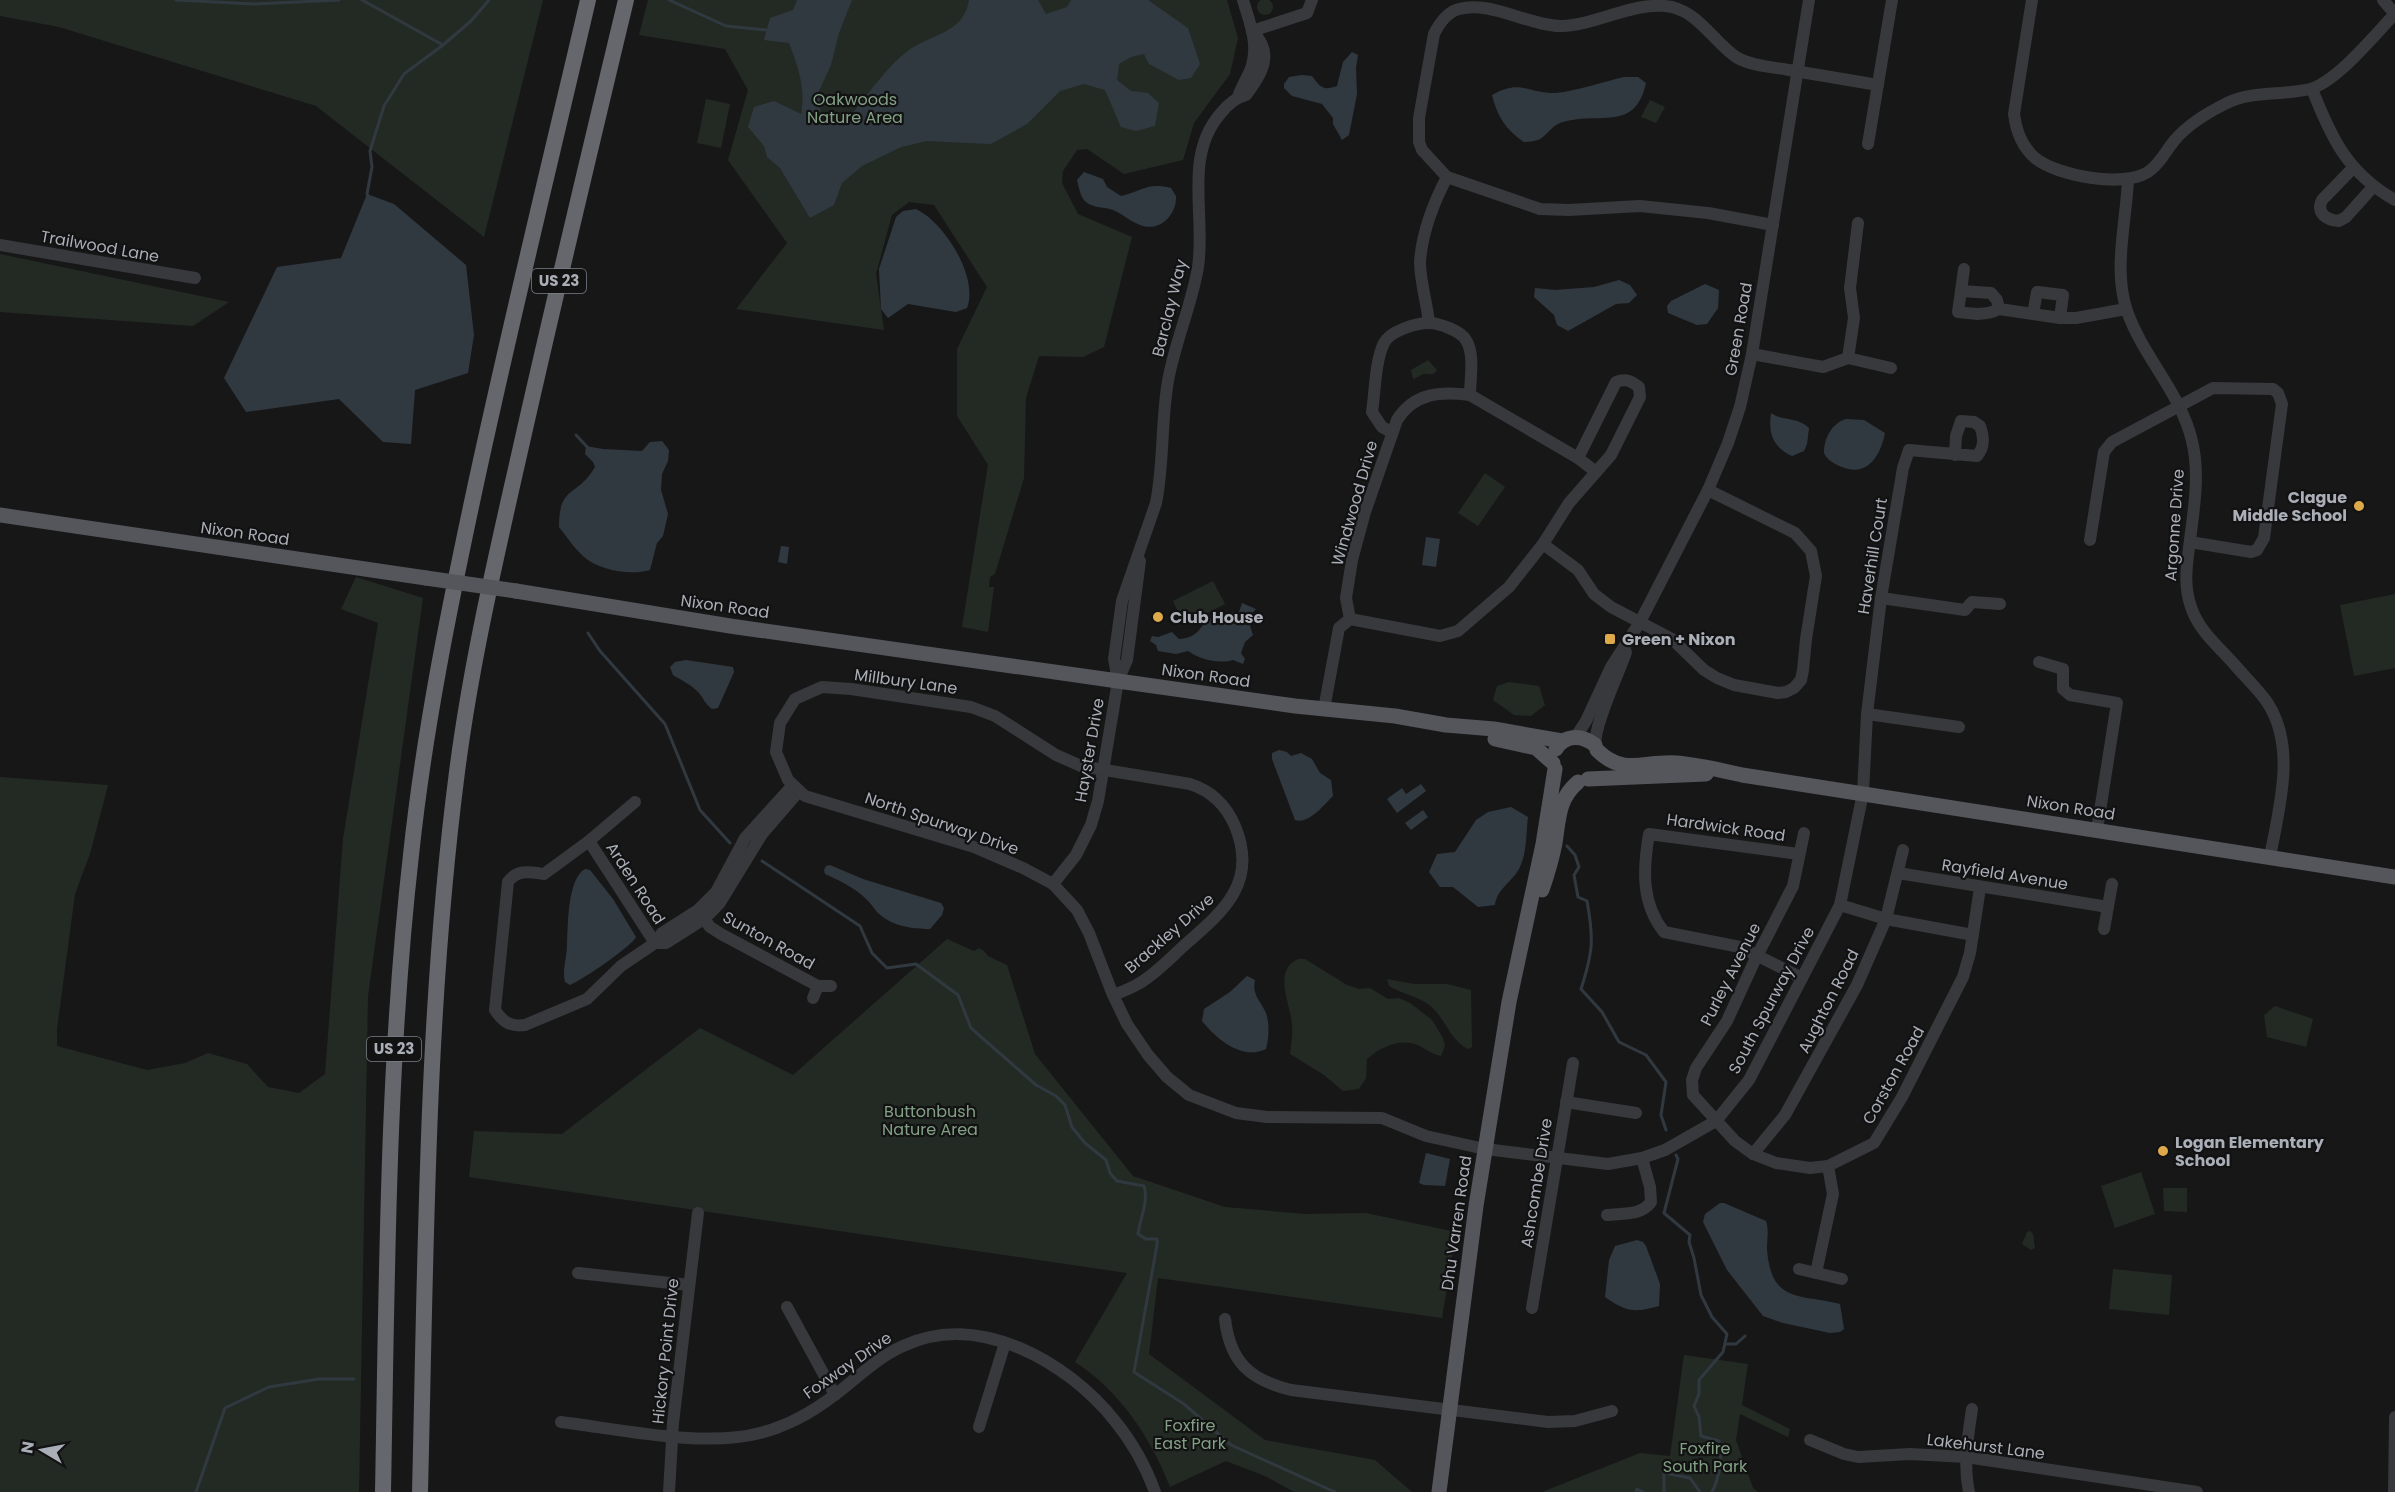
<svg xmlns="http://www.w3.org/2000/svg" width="2395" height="1492" font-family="Poppins,sans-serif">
	<rect width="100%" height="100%" fill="#171718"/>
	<!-- green -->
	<g fill="#232a24">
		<circle cx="1265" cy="7" r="8"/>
		<polygon points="0,0 543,0 484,237 316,106 59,27 0,16"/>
		<polygon points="648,0 1227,0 1238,38 1230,74 1194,123 1183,160 1124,174 1087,149 1077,150 1063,171 1062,183 1078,214 1132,237 1104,347 1083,357 1039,356 1026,398 1024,478 995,574 990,577 989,587 994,587 988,632 962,627 988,465 957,416 957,349 987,287 934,205 909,202 892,215 876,274 884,330 736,309 787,243 728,160 748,90 725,49 639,35"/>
		<polygon points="706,99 730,104 721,148 697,143"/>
		<polygon points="1650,100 1665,107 1656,123 1641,117"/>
		<polygon points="0,254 229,302 193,326 0,312"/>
		<path d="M1428,360l9,10c-4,7 -7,3 -13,4 -4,1 -7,4 -11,5l-2,-9z"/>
		<polygon points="1485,473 1505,487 1478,526 1458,513"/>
		<polygon points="356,577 423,598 368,996 359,1492 0,1492 0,777 108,785 90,854 75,894 57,1029 57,1046 147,1070 185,1063 208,1053 247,1064 268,1087 299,1093 325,1074 343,839 378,623 341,609"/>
		<polygon points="1213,581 1225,604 1184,625 1173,601"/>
		<polygon points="2395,594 2395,668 2354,676 2340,605"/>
		<polygon points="1509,682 1539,686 1545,705 1531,716 1514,715 1493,700 1497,686"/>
		<path d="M947,939l27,12 5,-3 5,3 4,5 19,9 28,89 98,122 92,31 80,7 61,-1 90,19 -14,86 -284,-40 -9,76 116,86 110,20 37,32h-118l-29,-16 -39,-15 -56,26c-19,-49 -50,-96 -95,-125l52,-89 -658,-96 5,-46 88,3 138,-106 93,47z"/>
		<path d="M1298,959h7l42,26 12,4 11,-1 18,11 11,-1 11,5 22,17 11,18 2,8 -4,10c-11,-2 -19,-11 -30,-13 -16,-3 -33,6 -44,16l-1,19 -7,11 -16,2 -19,-16 -34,-21c1,-9 3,-19 2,-29 -1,-20 -20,-54 6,-66z"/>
		<path d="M1387,979l27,5h33l24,6 1,57 -4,2c-19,-9 -23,-33 -40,-45 -12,-8 -27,-11 -39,-18z"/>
		<polygon points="2275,1006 2313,1019 2306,1047 2267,1037 2264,1015"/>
		<polygon points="2141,1172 2155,1214 2115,1228 2101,1186"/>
		<polygon points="2163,1188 2187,1188 2187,1212 2164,1211"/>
		<polygon points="2030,1231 2033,1234 2035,1248 2031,1250 2022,1244 2027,1232"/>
		<polygon points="2113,1269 2172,1275 2169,1315 2109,1309"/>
		<polygon points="1684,1355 1748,1364 1742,1405 1790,1429 1788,1437 1740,1414 1736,1440 1753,1488 1758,1492 1542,1492 1640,1453 1670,1456"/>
	</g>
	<!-- water -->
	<g fill="#313940">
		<path d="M797,0h55l-13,33 -8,32 -12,26 2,30 22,4c18,-21 40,-54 61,-71 23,-20 60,-19 65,-54h69l8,14 21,-7 4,-7h77l40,28 12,36 -9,14 -12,2 -30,-16 -5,-10 -13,3 -12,7 -2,16 14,11 17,2 11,10 -4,23 -19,5 -15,-4 -16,-37 -21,-6 -24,7 -33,33 -36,20 -64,-3 -26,6 -39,19 -20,17 -8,22 -24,13 -30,-50 -13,-11 -3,-11 -16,-19 6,-20 20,-6 27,13c5,-25 -3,-48 -12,-71l-25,-3 6,-22 23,-8z"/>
		<path d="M1352,52l6,3 -2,13 1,26 -8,41 -7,5 -9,-16v-6l-11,-14 -30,-8 -8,-8v-4l5,-7 13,-2 10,1c8,11 11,15 25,10l6,-24z"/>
		<path d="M1624,77h14l8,6c-11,51 -49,27 -86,40 -9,3 -14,14 -22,17 -4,1 -10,2 -14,2 -18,-12 -27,-26 -32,-47 27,-15 32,-4 58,-2 18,1 55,-12 74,-16z"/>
		<path d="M1084,172l19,7 4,8 14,9c22,-5 26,-14 50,-8l5,8c1,17 -14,35 -33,30 -11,-3 -20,-12 -30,-16 -8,-3 -20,-2 -27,-8 -6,-5 -7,-15 -9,-22z"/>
		<polygon points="367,194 394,204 466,265 474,335 468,373 415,390 411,444 383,442 339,399 246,412 224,378 277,267 341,258"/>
		<path d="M916,209c28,13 63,68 51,99l-11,4 -48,-8 -20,14 -7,-9 -2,-40 17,-52 7,-6z"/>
		<polygon points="1619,280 1630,285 1637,295 1629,303 1616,304 1568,331 1557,325 1554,315 1534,297 1535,288 1555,290 1594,287"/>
		<polygon points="1705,284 1719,290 1718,308 1707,324 1697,325 1668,313 1667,306 1671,301"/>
		<path d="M1771,413c11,8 27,4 38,15l-2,16 -3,7 -12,5c-19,-9 -24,-22 -21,-43z"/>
		<path d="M1846,419l18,1 21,13c-4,21 -17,45 -43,34 -8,-3 -15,-7 -18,-14 0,-15 8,-30 22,-34z"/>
		<path d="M662,441l7,9 -1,11 -6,13 -1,16 7,24 -5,22 -6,7 -7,27c-20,6 -52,0 -67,-14 -9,-8 -16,-19 -24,-29 0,-43 18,-29 36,-60l-2,-5 -8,-8 1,-8 17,3 39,2 8,-9z"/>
		<polygon points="1426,537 1440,539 1436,567 1422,565"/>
		<polygon points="781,546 789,547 787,564 778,562"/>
		<path d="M1242,603l14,6 -5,5 3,6 -4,6 3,9 -8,7 -4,11 4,6 -2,5 -10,-4c-14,4 -32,0 -45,-9l-12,3 -18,-3 -2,-6 -6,-4 2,-5 6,1 14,-5 7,7c21,-1 20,-14 33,-22l5,2 12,-7h10z"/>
		<path d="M686,660l47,7 1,5 -16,36 -6,1c-7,-5 -8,-10 -13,-16 -7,-8 -18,-13 -26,-18l-3,-8 5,-5z"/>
		<path d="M1279,750l8,2 4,4 10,-3 11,6 8,14 11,7 2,16c-9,9 -25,29 -38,24l-23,-61v-6z"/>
		<polygon points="1421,784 1426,791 1397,813 1387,799 1402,788 1406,794"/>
		<path d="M1511,807l17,10c-2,17 -1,37 -9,52 -8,14 -22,20 -24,36l-17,2 -25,-20h-13l-11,-15 8,-18 18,-2 21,-32 12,-8z"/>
		<polygon points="1423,810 1428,817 1411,830 1405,823"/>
		<path d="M830,865l33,14 78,24 3,5 -2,7 -12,14c-19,0 -39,-3 -53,-17 -4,-5 -7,-10 -12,-14 -11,-11 -27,-18 -40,-24l-1,-4 2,-4z"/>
		<path d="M585,869l5,1 23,29 23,38c-5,10 -54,43 -66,48l-5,-3c-3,-13 2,-24 2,-37 1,-18 0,-66 18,-76z"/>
		<path d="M1247,976l8,4c-3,14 4,19 10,31 5,10 4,27 1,38 -25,12 -50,-11 -64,-28l2,-12 26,-17z"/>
		<polygon points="1426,1153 1450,1159 1445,1186 1424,1185 1419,1183"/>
		<path d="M1720,1203h4l42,18c3,9 1,18 1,28 4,54 31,45 73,55l4,25 -4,3 -10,1 -47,-10 -20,-7 -36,-46 -24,-48 2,-8z"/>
		<path d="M1637,1240l6,2 3,4 14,38 -1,22c-24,7 -33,6 -54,-9l4,-37 6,-14z"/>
	</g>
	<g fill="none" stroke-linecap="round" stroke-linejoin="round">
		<!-- stream -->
		<g stroke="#313940" stroke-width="3">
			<polyline points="176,0 254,4 339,0"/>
			<polyline points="362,0 443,45 404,74 384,106 370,151 372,167 367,194 369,198"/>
			<polyline points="669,0 726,26 767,30"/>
			<polyline points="443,45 471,21 489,0"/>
			<polyline points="576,435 589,449"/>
			<polyline points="588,633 600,651 665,724 700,810 730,843"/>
			<path d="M1567,846l8,9 4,12 -5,8 4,22 9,4c7,38 6,51 -6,88l21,23 17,30 27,13 20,27 -5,33 5,15"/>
			<path d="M762,861l98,65 12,27 15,15 29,-4 42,31 13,33 65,57 20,11 9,9 7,22 13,16 21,17 4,13 7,8 27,5c5,15 -4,32 -6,48l8,5h11v6l-23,127 50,32 47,41 104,47"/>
			<path d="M1676,1155l2,4 -14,54 26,22 -1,7 5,16 7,37 11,22 15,17 -4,18 -24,28v14l-5,12 5,11 2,19 18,5c4,15 0,38 -7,51"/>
			<polyline points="1726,1344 1736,1344 1745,1336"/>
			<polyline points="196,1492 225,1408 269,1387 319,1379 354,1379"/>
			<polyline points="1636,1492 1637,1489 1643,1492"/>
			<polyline points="1664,1492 1664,1473 1690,1478 1700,1492"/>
		</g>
		<!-- minor -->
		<g stroke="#38393d" stroke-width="12">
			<path d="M2032,0l-18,114c2,16 7,32 21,44 22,18 88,30 113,14 12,-8 17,-20 26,-31 13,-16 33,-28 51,-37 26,-14 58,-8 85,-15 28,-8 64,-54 85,-75"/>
			<polyline points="2383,0 2395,14"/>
			<polyline points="1252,31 1307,13 1312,0"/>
			<path d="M2312,89c19,48 35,84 83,111"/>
			<path d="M1238,97c3,-9 8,-17 12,-26 10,-25 0,-47 -7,-71"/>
			<polyline points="1868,144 1892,0"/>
			<path d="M2353,168l-31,32c-6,13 4,20 17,21l7,-4 27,-30"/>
			<path d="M2128,180c-2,43 -15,90 -1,131 16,46 54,82 65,130 8,32 2,67 -2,99 -3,24 -7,44 1,67 8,24 27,39 43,57 11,13 24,25 33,38 30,45 12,106 3,155"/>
			<path d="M1773,225l-65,-12 -68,-7 -71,4 -29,-1 -93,-32 -25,-27 -3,-8v-24l15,-84c5,-10 13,-22 25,-25 31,-9 70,17 102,17 38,-1 73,-26 111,-19 28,7 42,35 64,50 15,9 36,10 53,13 30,5 60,10 89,15"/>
			<polyline points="0,245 195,278"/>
			<polyline points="1961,291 1964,269"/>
			<path d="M1999,309c-13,7 -26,5 -41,3l3,-21 30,2 6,7 2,9 61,9h16l50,-9"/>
			<polyline points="2033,314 2037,292 2063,295 2060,318"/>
			<path d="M1429,323c-2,-20 -9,-42 -9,-61 2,-30 14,-60 27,-85"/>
			<polyline points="1752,354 1823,367 1848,358 1891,368"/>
			<polyline points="1848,358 1854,318 1850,288 1858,223"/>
			<path d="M1391,432l-9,-5 -10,-15c3,-19 3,-51 12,-69 6,-12 32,-20 45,-20 10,0 32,8 37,17 9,14 4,39 4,55l108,63 18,14"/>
			<polyline points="2090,540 2104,452 2112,442 2213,388 2273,389 2278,393 2282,404 2264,538 2257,550 2251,552 2190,542"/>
			<polyline points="1543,544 1578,570 1594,594 1611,607 1672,639 1704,670 1717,678 1734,685 1778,693 1786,692 1794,688 1801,680 1803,670 1806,639 1816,576 1811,551 1795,533 1708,490"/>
			<polyline points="1881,598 1965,610 1972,602 2000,604"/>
			<path d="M1350,619l90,17 18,-5 51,-44 34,-43 26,-41 42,-48 29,-58 -1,-10c-8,-6 -13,-9 -23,-5l-38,76"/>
			<polyline points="2039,662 2063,669 2063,689 2070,695 2117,703 2097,830"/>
			<path d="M1118,681l-4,-22 8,-58 34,-98c8,-40 5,-82 12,-122 7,-39 24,-77 30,-114 8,-52 -15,-111 23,-154 7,-9 14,-15 25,-18 16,-21 29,-42 6,-64"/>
			<path d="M1324,709l15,-81 11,-9 -4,-21 6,-38 13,-48 32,-92c17,-27 43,-29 73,-25"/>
			<polyline points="1867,714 1959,727"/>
			<polyline points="1570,737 1577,735 1586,721 1611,667 1640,622 1708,490 1728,443 1740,407 1752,354 1809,0"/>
			<path d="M1597,750c-9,-15 23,-78 29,-98"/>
			<path d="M635,802l-46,39 -45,33c-14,-2 -27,-5 -36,8l-13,128c8,12 15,17 30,15l62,-26 34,-33 34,-23 7,-10 36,-23 18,-18 29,-54 48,-53"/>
			<polyline points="1804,833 1793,886 1754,962 1727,1021 1696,1068 1692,1080 1693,1095 1735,1141 1753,1154 1776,1163 1810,1168 1828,1166 1874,1143 1902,1097 1963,977 1970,953 1980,888"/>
			<polyline points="589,841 655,943"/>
			<path d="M1799,854l-150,-20c-6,35 -8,69 15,98l76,15 62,31"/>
			<polyline points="1898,873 2108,907"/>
			<polyline points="1053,884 1076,855 1091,825 1098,801 1118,681 1127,660 1140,561"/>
			<polyline points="1840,905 1886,919 1973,935"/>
			<polyline points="700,913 710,927 721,934 818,986 831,986"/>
			<polyline points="2104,929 2112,884"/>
			<polyline points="655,943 666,943 704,919 719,904 762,834 799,791"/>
			<path d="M1113,995c8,-3 17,-6 25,-11 18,-10 34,-28 49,-41 38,-33 71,-62 48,-117 -9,-21 -23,-35 -45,-42l-109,-18 -25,-11 -61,-39 -24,-9 -120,-18 -29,-2 -27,12 -15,24 -4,29 12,28 17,16 169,51 49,21 30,16 24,26 12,23 24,62 14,29 21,31 19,22 22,18 47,18 31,4 115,1 44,18 59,13 123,15 34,-6 23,-8 51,-29 33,-41 91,-175 23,-112 4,-79 14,-116 22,-130 6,-18 68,6c8,-9 7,-19 3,-30l-6,-4 -13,-1 -5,15 -1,19"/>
			<polyline points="813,998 818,986"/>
			<polyline points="1566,1102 1636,1113"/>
			<polyline points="1753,1154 1785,1115 1857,985 1886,919 1903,850"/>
			<path d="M1607,1215c15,-2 34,1 44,-13l-1,-15 -8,-29"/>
			<polyline points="1799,1269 1842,1279"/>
			<polyline points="578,1273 689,1285"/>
			<polyline points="1816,1273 1833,1194 1828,1166"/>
			<polyline points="787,1307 835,1395"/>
			<polyline points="1532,1308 1573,1063"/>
			<path d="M1225,1319c5,43 25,61 66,71l257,32 27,-1 37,-10"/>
			<path d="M561,1422c57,7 144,26 199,11 28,-7 54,-22 76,-39 22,-17 42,-37 67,-48 75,-36 165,16 212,75 17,21 31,46 40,71"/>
			<polyline points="979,1427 1005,1343"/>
			<polyline points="1810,1440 1844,1454 1858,1457 1910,1454 1966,1457 2197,1492"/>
			<polyline points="669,1492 673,1423 698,1213"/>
			<path d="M1969,1492c-6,-28 -1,-56 3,-83"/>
			<polyline points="2394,1492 2395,1417"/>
		</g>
		<!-- major -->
		<g stroke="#54565c" stroke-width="15">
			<polyline points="0,515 426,578"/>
			<polyline points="516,591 730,626 1118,681 1295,706 1395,716 1446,725 1494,729 1562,741"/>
			<polyline points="1495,739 1536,748 1553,763"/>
			<path d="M1556,749c9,-15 26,-14 39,-4"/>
			<path d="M1597,750c27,27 48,10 80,13 22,2 43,7 65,12l653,102"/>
			<polyline points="1588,779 1706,774"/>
			<path d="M1542,890c5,-15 10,-31 13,-47 4,-25 3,-44 23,-61"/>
			<polyline points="1439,1492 1476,1206 1509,1002 1543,844 1555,769"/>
		</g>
		<!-- highway -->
		<g stroke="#65676d" stroke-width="16">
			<path d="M383,1492c4,-213 4,-426 28,-637 13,-123 38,-246 64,-367 35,-163 75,-325 113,-488"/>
			<path d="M420,1492c6,-241 6,-481 37,-720 14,-109 39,-215 63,-321 34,-151 70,-301 106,-451"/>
		</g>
		<!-- major-bridge -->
		<polyline stroke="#54565c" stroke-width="15" points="426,578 516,591"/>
	</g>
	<!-- markers -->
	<g fill="#dea949" stroke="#121213" stroke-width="2">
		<circle cx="2359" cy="506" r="6"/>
		<circle cx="1158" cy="617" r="6"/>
		<rect x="1604" y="633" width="12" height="12" rx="3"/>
		<circle cx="2163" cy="1151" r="6"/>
	</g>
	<g text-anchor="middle" stroke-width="4.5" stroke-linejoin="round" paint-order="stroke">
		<!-- shield labels -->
		<g fill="#121213" stroke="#7c7f86" stroke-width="1.5">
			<rect x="532" y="269" width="54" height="24" rx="4.5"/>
			<rect x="367" y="1037" width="54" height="24" rx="4.5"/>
		</g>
		<g font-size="15" font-weight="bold" fill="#aaaeb7">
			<text x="559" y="286">US 23</text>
			<text x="394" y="1054">US 23</text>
		</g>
		<!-- park labels -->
		<g font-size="16" fill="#83a085" stroke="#121213">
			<text x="855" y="105">Oakwoods<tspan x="855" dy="18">Nature Area</tspan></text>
			<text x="930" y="1117">Buttonbush<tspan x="930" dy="18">Nature Area</tspan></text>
			<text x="1190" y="1431">Foxfire<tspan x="1190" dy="18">East Park</tspan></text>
			<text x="1705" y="1454">Foxfire<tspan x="1705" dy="18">South Park</tspan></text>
		</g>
		<!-- street labels -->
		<g font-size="16" fill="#aaaeb7" stroke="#121213">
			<text transform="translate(100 246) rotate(10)" y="6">Trailwood Lane</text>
			<text transform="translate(1169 308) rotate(-76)" y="6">Barclay Way</text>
			<text transform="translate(1738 329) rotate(-80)" y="6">Green Road</text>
			<text transform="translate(1354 503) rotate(-74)" y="6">Windwood Drive</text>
			<text transform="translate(2174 525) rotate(-86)" y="6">Argonne Drive</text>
			<text transform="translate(245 533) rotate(8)" y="6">Nixon Road</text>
			<text transform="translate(1872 556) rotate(-81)" y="6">Haverhill Court</text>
			<text transform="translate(725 606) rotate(8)" y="6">Nixon Road</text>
			<text transform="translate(1206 675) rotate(8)" y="6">Nixon Road</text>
			<text transform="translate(906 681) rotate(8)" y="6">Millbury Lane</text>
			<text transform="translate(1089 750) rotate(-80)" y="6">Hayster Drive</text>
			<text transform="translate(2071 807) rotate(9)" y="6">Nixon Road</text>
			<text transform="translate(942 823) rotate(19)" y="6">North Spurway Drive</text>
			<text transform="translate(1726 827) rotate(8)" y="6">Hardwick Road</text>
			<text transform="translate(2005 874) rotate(9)" y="6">Rayfield Avenue</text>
			<text transform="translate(636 883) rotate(57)" y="6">Arden Road</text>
			<text transform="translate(1169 933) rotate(-41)" y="6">Brackley Drive</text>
			<text transform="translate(769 940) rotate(29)" y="6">Sunton Road</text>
			<text transform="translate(1730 974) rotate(-63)" y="6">Purley Avenue</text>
			<text transform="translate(1771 1000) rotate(-62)" y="6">South Spurway Drive</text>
			<text transform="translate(1828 1001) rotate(-63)" y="6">Aughton Road</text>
			<text transform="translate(1893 1075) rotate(-61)" y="6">Corston Road</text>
			<text transform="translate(1536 1183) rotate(-81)" y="6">Ashcombe Drive</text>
			<text transform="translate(1456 1223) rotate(-82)" y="6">Dhu Varren Road</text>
			<text transform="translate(665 1351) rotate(-84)" y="6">Hickory Point Drive</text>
			<text transform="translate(847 1365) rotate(-35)" y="6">Foxway Drive</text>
			<text transform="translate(1986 1446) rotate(7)" y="6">Lakehurst Lane</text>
		</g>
		<!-- poi labels -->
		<g font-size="16" font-weight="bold" fill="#aaaeb7" stroke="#121213" text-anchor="start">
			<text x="2347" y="503" text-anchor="end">Clague<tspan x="2347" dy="18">Middle School</tspan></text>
			<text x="1170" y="623">Club House</text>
			<text x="1622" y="645">Green + Nixon</text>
			<text x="2175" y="1148">Logan Elementary<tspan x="2175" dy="18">School</tspan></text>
		</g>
	</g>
	<!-- north arrow -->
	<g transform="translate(42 1450) rotate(280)" stroke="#121213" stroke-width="4.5" paint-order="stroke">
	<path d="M0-4.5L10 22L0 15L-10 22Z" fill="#aaaeb7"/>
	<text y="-9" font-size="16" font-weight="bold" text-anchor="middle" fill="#aaaeb7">N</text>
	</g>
</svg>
